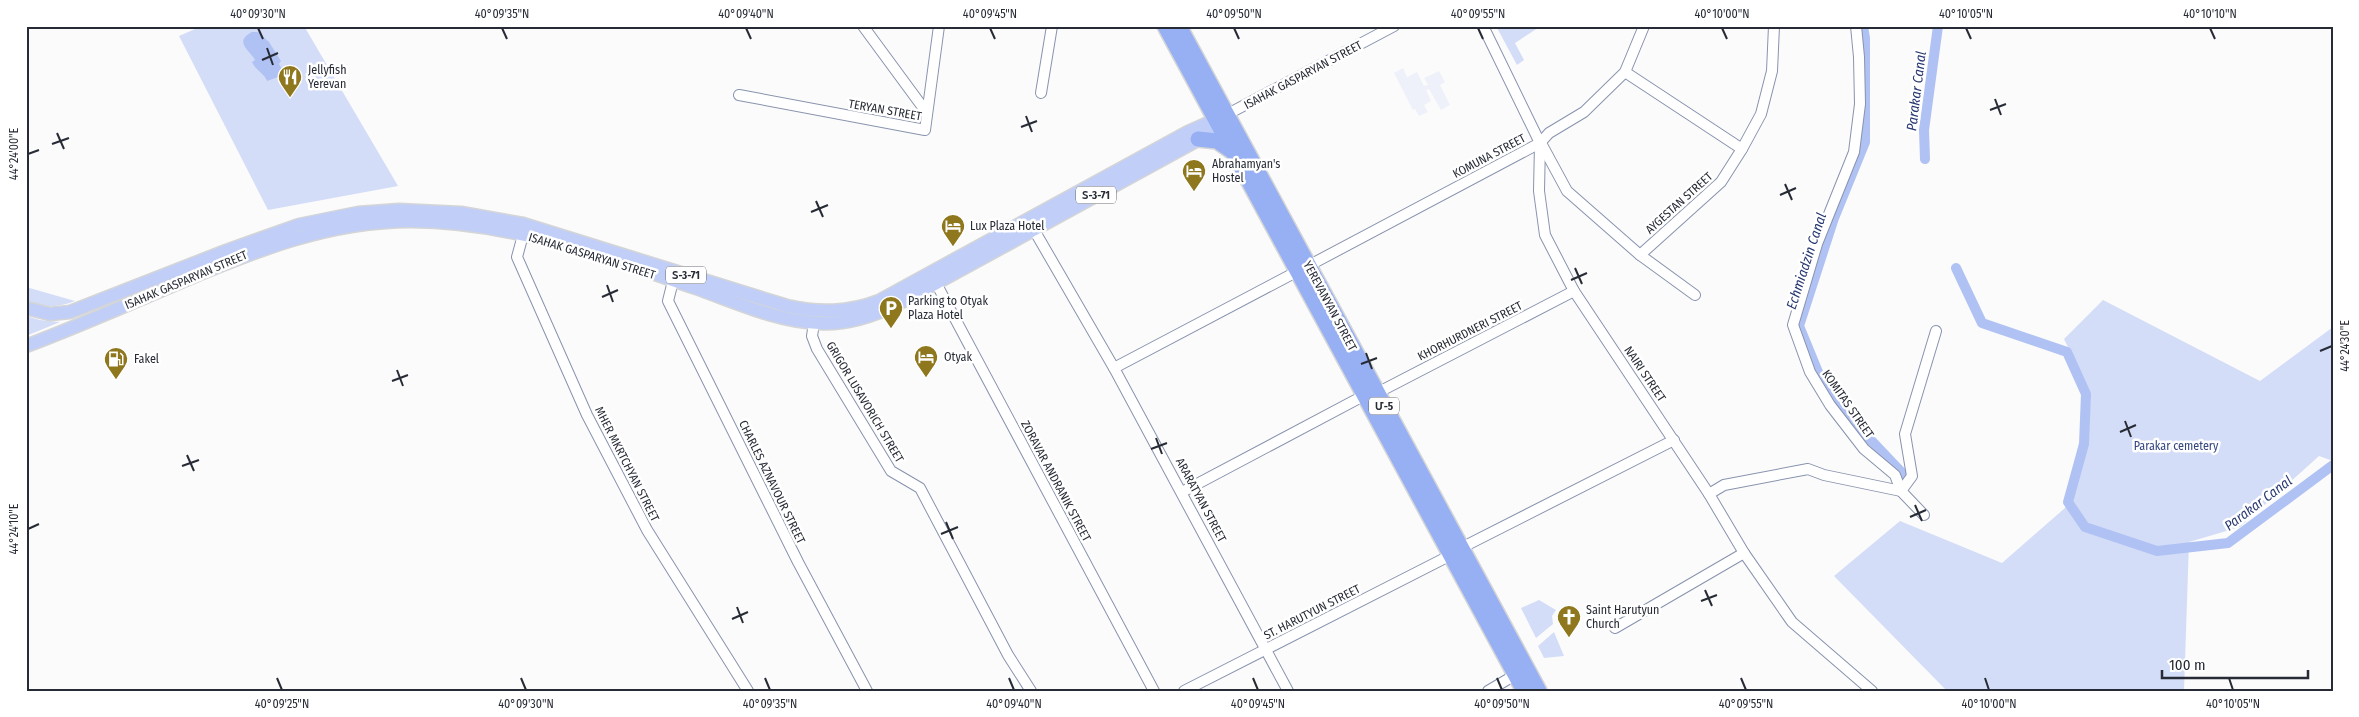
<svg xmlns="http://www.w3.org/2000/svg" width="2359" height="717" font-family="'Fira Sans Condensed','Noto Sans Armenian',sans-serif">
	<rect width="100%" height="100%" fill="#fbfbfb"/>
	<!-- built -->
	<polygon fill="#eef1f9" points="1403,68 1407,77 1417,72 1424,86 1428,85 1424,78 1439,71 1445,82 1440,85 1450,105 1441,110 1429,89 1426,90 1431,101 1424,105 1428,112 1419,116 1415,109 1413,110 1394,73"/>
	<!-- green -->
	<g fill="#d4ddf7">
		<polygon points="202,26 304,26 398,186 268,210 179,36"/>
		<polygon points="1496,26 1541,26 1515,43 1524,60 1517,65"/>
		<path d="M26,287l49,14c-18,7 -31,7 -49,-1z"/>
		<polygon points="2103,300 2260,381 2333,327 2333,461 2319,456 2240,527 2189,542 2184,691 1947,691 1834,576 1900,521 2002,563 2065,508 2090,392 2064,339"/>
		<polygon points="26,316 40,320 60,322 26,336"/>
		<polygon points="1539,600 1556,610 1552,616 1553,624 1536,638 1521,608"/>
		<polygon points="1554,632 1564,656 1544,658 1538,646"/>
	</g>
	<!-- water -->
	<path fill="#b0c2f3" d="M252,32h6l11,10 12,19 -2,3 3,5 -1,7 -14,5c-3,-8 -11,-10 -15,-19l3,-2c-5,-10 -22,-18 -3,-28z"/>
	<g fill="none" stroke-linecap="round" stroke-linejoin="round">
		<!-- canal -->
		<g stroke="#b0c2f3" stroke-width="10">
			<polyline points="1863,26 1865,38 1865,142 1834,218 1799,326 1827,394 1903,474"/>
			<polyline points="1925,159 1924,130 1938,26"/>
			<polyline points="1956,268 1982,323 2067,352 2086,394 2084,444 2068,502 2085,527 2157,551 2228,543 2333,465"/>
		</g>
		<!-- minor casing -->
		<g stroke="#8993ae" stroke-width="12">
			<g id="minor">
				<polyline points="863,26 927,113"/>
				<polyline points="1483,26 1540,143 1539,191 1545,235 1574,291 1709,494 1744,553 1792,622 1872,691"/>
				<polyline points="1856,26 1859,57 1860,104 1854,152 1817,244 1793,325 1810,372 1830,405 1864,449 1895,475 1901,491 1924,515"/>
				<polyline points="1625,72 1742,149"/>
				<polyline points="1041,93 1052,26"/>
				<polyline points="739,95 925,130 939,26"/>
				<polyline points="1226,115 1394,26"/>
				<polyline points="1541,143 1567,191 1640,255 1695,295"/>
				<polyline points="1030,223 1114,368 1288,691"/>
				<polyline points="523,235 517,257 587,415 647,530 748,691"/>
				<polyline points="1640,255 1721,182 1742,149 1761,114 1772,71 1774,26"/>
				<polyline points="1308,266 1540,143 1549,133 1584,112 1625,72 1644,26"/>
				<polyline points="673,281 668,301 798,562 867,691"/>
				<polyline points="936,283 1154,691"/>
				<polyline points="814,323 812,336 817,349 891,471 920,488 1008,655 1031,691"/>
				<polyline points="1114,368 1298,271"/>
				<polyline points="1377,393 1574,291"/>
				<polyline points="1182,492 1365,395"/>
				<polyline points="1709,494 1724,485 1808,469 1824,475 1901,491 1912,476 1905,434 1936,331"/>
				<polyline points="1461,548 1674,440"/>
				<polyline points="1615,628 1744,553"/>
				<polyline points="1184,691 1451,555"/>
				<polyline points="1488,691 1515,675"/>
			</g>
		</g>
		<!-- major casing -->
		<g stroke="#d4d5d7" stroke-width="15">
			<g id="major">
				<path d="M26,308l24,6 20,-2 156,-61 73,-26 59,-12 41,-3 62,3 62,11 264,82c32,7 61,7 92,-5l309,-169 36,-16"/>
				<path d="M26,346c53,-20 105,-43 157,-65 74,-31 146,-60 228,-60 98,0 194,36 285,67 39,14 80,33 123,35 28,2 54,-7 79,-19l329,-180"/>
			</g>
		</g>
		<!-- highway casing -->
		<g stroke="#d4d5d7" stroke-width="18">
			<g id="highway">
				<polyline points="1165,26 1524,691"/>
				<polyline points="1179,26 1539,691"/>
				<polyline points="1198,139 1217,141 1233,152"/>
			</g>
		</g>
		<!-- minor -->
		<use href="#minor" stroke="#fff" stroke-width="10"/>
		<!-- major -->
		<use href="#major" stroke="#c1cff8" stroke-width="12"/>
		<!-- highway -->
		<use href="#highway" stroke="#97aff3" stroke-width="15"/>
	</g>
	<!-- ticks -->
	<path fill="none" stroke="#272b35" stroke-width="2" d="M258,28l5,11M502,28l5,11M746,28l5,11M990,28l5,11M1234,28l5,11M1478,28l5,11M1722,28l5,11M1966,28l5,11M2210,28l5,11M267,48l6,17M262,60l16,-7M1995,99l6,16M1990,110l16,-6M1026,116l6,16M1021,127l16,-6M57,133l7,16M52,144l17,-6M28,154l11,-4M1785,184l7,16M1780,195l16,-7M816,201l7,16M811,212l17,-7M1575,268l7,16M1571,280l16,-7M607,285l6,17M602,297l16,-7M2320,351l12,-5M1366,353l6,16M1361,364l16,-6M397,370l6,16M392,381l16,-6M2125,421l6,16M2120,432l16,-7M1156,438l6,16M1151,449l16,-6M187,455l7,16M182,466l17,-6M1915,505l7,16M1910,517l16,-7M946,522l7,17M28,529l11,-5M941,534l17,-7M1705,590l7,16M1701,601l16,-6M737,607l6,16M732,619l16,-7M277,678l5,12M521,678l5,12M765,678l5,12M1009,678l5,12M1253,678l5,12M1497,678l5,12M1741,678l5,12M1985,678l4,12M2229,678l4,12"/>
	<!-- icons -->
	<defs>
		<g id="restaurant-pin" transform="scale(1.25)"><path d="M0 17L-7.5 6A9.5 9.5 0 1 1 7.5 6Z" fill="#8f771d" stroke="#fff"/><path d="M-5-6h1v4h1v-4h1v4h1v-4h1v5L-1.5 .5V6h-2V.5L-5-1ZM5-6V6H3V1.5H1.5Q1.5-4 5-6Z" fill="#fff"/></g>
		<g id="hotel-pin" transform="scale(1.25)"><path d="M0 17L-7.5 6A9.5 9.5 0 1 1 7.5 6Z" fill="#8f771d" stroke="#fff"/><path d="M-6-4.5h1.5V1H6V5H4.5V3h-9V5H-6ZM-4 0a1.8 1.8 0 1 1 3.6 0ZM.5 0V-2.5h3Q6-2.5 6 0Z" fill="#fff"/></g>
		<g id="parking-pin" transform="scale(1.25)"><path d="M0 17L-7.5 6A9.5 9.5 0 1 1 7.5 6Z" fill="#8f771d" stroke="#fff"/><path d="M-3.5-5.5H1a3.5 3.5 0 0 1 0 7H-1V5.5H-3.5ZM-1-3.4V-.6H.8a1.4 1.4 0 0 0 0-2.8Z" fill="#fff"/></g>
		<g id="fuel-pin" transform="scale(1.25)"><path d="M0 17L-7.5 6A9.5 9.5 0 1 1 7.5 6Z" fill="#8f771d" stroke="#fff"/><path d="M-5.5-6h7V0h2V4h1.3V-2.5L3-4.5l.8-.8L6-3V5H2.5V1h-1V6h-7ZM-4.2-4.7v3.2H.2V-4.7Z" fill="#fff"/></g>
		<g id="church-pin" transform="scale(1.25)"><path d="M0 17L-7.5 6A9.5 9.5 0 1 1 7.5 6Z" fill="#8f771d" stroke="#fff"/><path d="M-1.2-6h2.4v3.5h3.3v2.4h-3.3V6h-2.4V-.1h-3.3v-2.4h3.3Z" fill="#fff"/></g>
	</defs>
	<g fill-rule="evenodd">
		<use href="#restaurant-pin" x="290" y="77"/>
		<use href="#hotel-pin" x="1194" y="171"/>
		<use href="#hotel-pin" x="953" y="226"/>
		<use href="#parking-pin" x="891" y="308"/>
		<use href="#hotel-pin" x="926" y="357"/>
		<use href="#fuel-pin" x="116" y="359"/>
		<use href="#church-pin" x="1569" y="617"/>
	</g>
	<g text-anchor="middle" stroke-width="5" stroke-linejoin="round" paint-order="stroke">
		<!-- shield labels -->
		<g fill="#fff" stroke="#686b72" stroke-width="1">
			<rect x="1076" y="186.5" width="40" height="17" rx="4"/>
			<rect x="666" y="266.5" width="40" height="17" rx="4"/>
			<rect x="1369" y="397.5" width="30" height="17" rx="4"/>
		</g>
		<g font-size="11" font-weight="bold" fill="#272b35">
			<text x="1096" y="199">Տ-3-71</text>
			<text x="686" y="279">Տ-3-71</text>
			<text x="1384" y="410">Մ-5</text>
		</g>
		<!-- poi labels -->
		<g font-size="12" fill="#272b35" stroke="#fff" text-anchor="start">
			<text x="308" y="74">Jellyfish<tspan x="308" dy="14">Yerevan</tspan></text>
			<text x="1212" y="168">Abrahamyan's<tspan x="1212" dy="14">Hostel</tspan></text>
			<text x="970" y="230">Lux Plaza Hotel</text>
			<text x="908" y="305">Parking to Otyak<tspan x="908" dy="14">Plaza Hotel</tspan></text>
			<text x="944" y="361">Otyak</text>
			<text x="134" y="363">Fakel</text>
			<text x="1586" y="614">Saint Harutyun<tspan x="1586" dy="14">Church</tspan></text>
		</g>
		<!-- street labels -->
		<g font-size="12" fill="#272b35" stroke="#fff">
			<text transform="translate(1303 75) rotate(-28)" y="4">ISAHAK GASPARYAN STREET</text>
			<text transform="translate(885 110) rotate(10)" y="4">TERYAN STREET</text>
			<text transform="translate(1489 156) rotate(-28)" y="4">KOMUNA STREET</text>
			<text transform="translate(1679 203) rotate(-42)" y="4">AYGESTAN STREET</text>
			<text transform="translate(592 256) rotate(17)" y="4">ISAHAK GASPARYAN STREET</text>
			<text transform="translate(186 280) rotate(-23)" y="4">ISAHAK GASPARYAN STREET</text>
			<text transform="translate(1330 306) rotate(62)" y="4">YEREVANYAN STREET</text>
			<text transform="translate(1470 331) rotate(-27)" y="4">KHORHURDNERI STREET</text>
			<text transform="translate(1645 374) rotate(56)" y="4">NAIRI STREET</text>
			<text transform="translate(865 402) rotate(59)" y="4">GRIGOR LUSAVORICH STREET</text>
			<text transform="translate(1848 404) rotate(55)" y="4">KOMITAS STREET</text>
			<text transform="translate(627 464) rotate(63)" y="4">MHER MKRTCHYAN STREET</text>
			<text transform="translate(1056 481) rotate(62)" y="4">ZORAVAR ANDRANIK STREET</text>
			<text transform="translate(772 482) rotate(64)" y="4">CHARLES AZNAVOUR STREET</text>
			<text transform="translate(1201 500) rotate(62)" y="4">ARARATYAN STREET</text>
			<text transform="translate(1312 612) rotate(-27)" y="4">ST. HARUTYUN STREET</text>
		</g>
		<!-- park labels -->
		<g font-size="12" fill="#344681" stroke="#fff">
			<text x="2176" y="450">Parakar cemetery</text>
		</g>
		<!-- water labels -->
		<g font-size="14" font-style="italic" fill="#283872" stroke="#fff">
			<text transform="translate(1916 91) rotate(-83)" y="5">Parakar Canal</text>
			<text transform="translate(1806 261) rotate(-72)" y="5">Echmiadzin Canal</text>
			<text transform="translate(2258 503) rotate(-37)" y="5">Parakar Canal</text>
		</g>
	</g>
	<!-- border -->
	<rect width="2359" height="717" fill="none" stroke="#ffffff" stroke-width="55"/>
	<!-- scale -->
	<path d="M2162 670v8h146v-8" fill="none" stroke="#272b35" stroke-width="2.5"/>
	<text x="2169" y="670" font-size="15" fill="#272b35" stroke="#ffffff" stroke-width="4" paint-order="stroke">100 m</text>
	<rect x="28" y="28" width="2304" height="662" fill="none" stroke="#272b35" stroke-width="2"/>
	<g font-size="12" text-anchor="middle" fill="#272b35">
		<text x="258" y="18">40°09'30"N</text>
		<text x="502" y="18">40°09'35"N</text>
		<text x="746" y="18">40°09'40"N</text>
		<text x="990" y="18">40°09'45"N</text>
		<text x="1234" y="18">40°09'50"N</text>
		<text x="1478" y="18">40°09'55"N</text>
		<text x="1722" y="18">40°10'00"N</text>
		<text x="1966" y="18">40°10'05"N</text>
		<text x="2210" y="18">40°10'10"N</text>
		<text transform="translate(14 154) rotate(-90)" y="4">44°24'00"E</text>
		<text transform="translate(2345 346) rotate(-90)" y="4">44°24'30"E</text>
		<text transform="translate(14 529) rotate(-90)" y="4">44°24'10"E</text>
		<text x="282" y="708">40°09'25"N</text>
		<text x="526" y="708">40°09'30"N</text>
		<text x="770" y="708">40°09'35"N</text>
		<text x="1014" y="708">40°09'40"N</text>
		<text x="1258" y="708">40°09'45"N</text>
		<text x="1502" y="708">40°09'50"N</text>
		<text x="1746" y="708">40°09'55"N</text>
		<text x="1989" y="708">40°10'00"N</text>
		<text x="2233" y="708">40°10'05"N</text>
	</g>
</svg>
